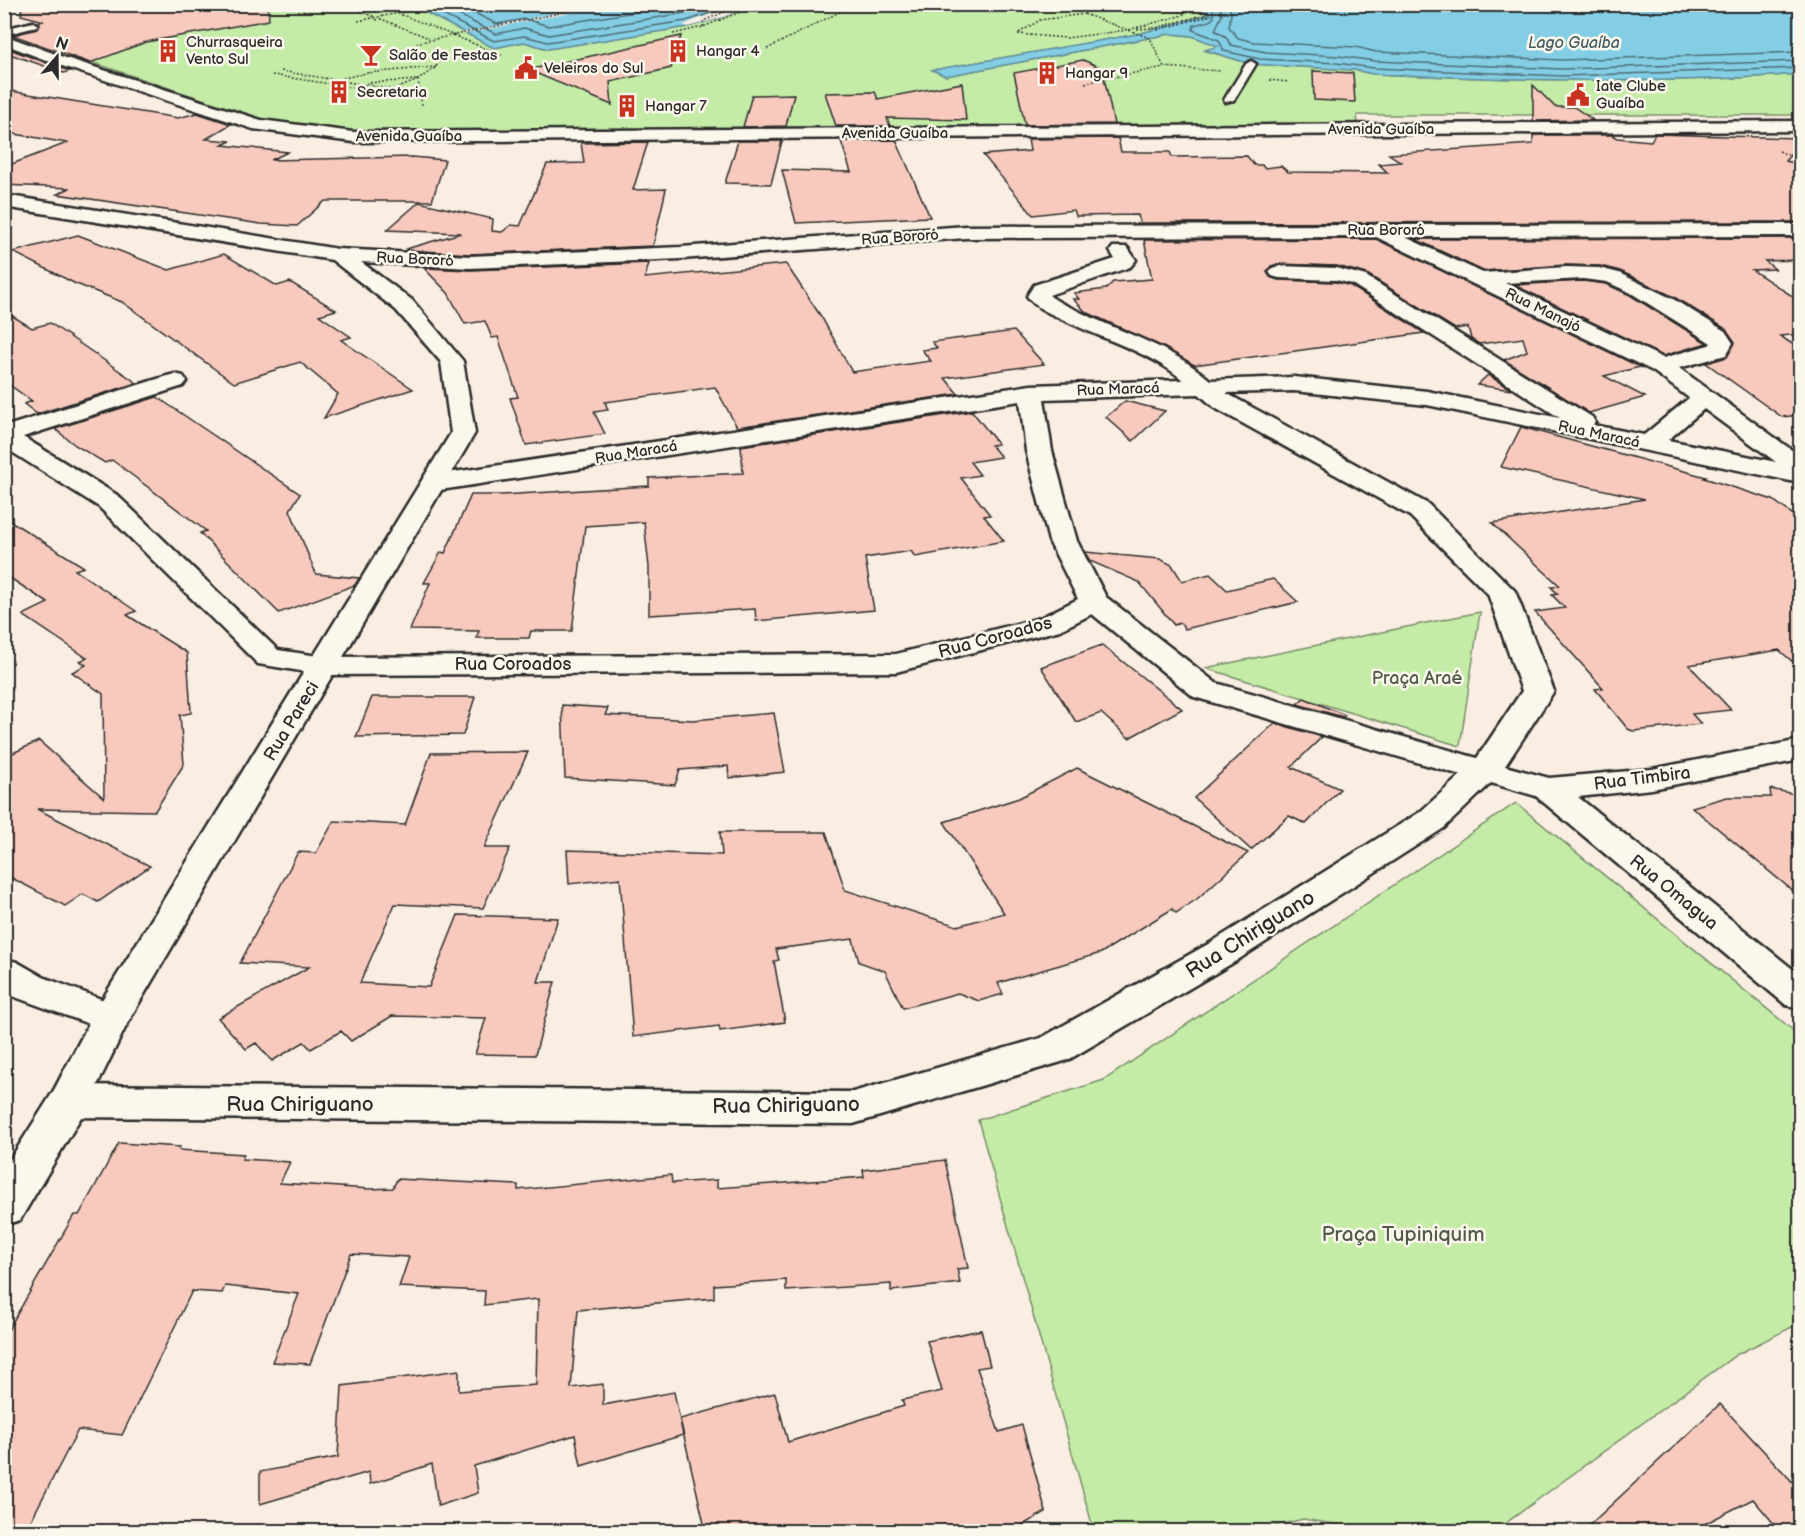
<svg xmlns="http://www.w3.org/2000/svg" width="1805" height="1536" font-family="'Balsamiq Sans',sans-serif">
	<rect width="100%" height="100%" fill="#faeee3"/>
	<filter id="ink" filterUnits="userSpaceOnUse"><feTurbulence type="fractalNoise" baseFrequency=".0167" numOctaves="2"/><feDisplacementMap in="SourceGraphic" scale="12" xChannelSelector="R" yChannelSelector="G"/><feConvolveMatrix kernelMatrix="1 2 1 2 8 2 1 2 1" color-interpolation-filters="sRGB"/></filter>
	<g filter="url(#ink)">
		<!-- green -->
		<g fill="#c4eca7" stroke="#788c69" stroke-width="1.5">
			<path d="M32,4l372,1 17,5 73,38 30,-6 24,7 140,-22 35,-10 29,-12 401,-1 46,4 12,6 -73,20 -205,36 13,6 224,-42 22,2 27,10 -13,5 45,13 103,6 19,4c142,6 285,11 427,0v41h-443l1,9 -998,9 -90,-11 -242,-81 62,-13z"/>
			<polygon points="1480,612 1460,746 1205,668"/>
			<polygon points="1516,803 1800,1036 1800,1323 1736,1355 1495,1531 1377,1531 1303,1519 1255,1531 1094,1531 978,1120 1104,1080"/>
		</g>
		<!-- water -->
		<g fill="#83cee4" stroke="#608d9a" stroke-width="1.5">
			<polygon points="404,5 752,5 723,17 688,27 548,49 524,42 494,48 421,10"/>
			<path d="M1153,5h647v69c-142,11 -285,6 -427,0l-19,-4 -103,-6 -46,-14 13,-4 -26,-10 -22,-2 -224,42 -14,-6 206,-36 72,-20 -11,-6z"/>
		</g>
		<!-- pier -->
		<g fill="#faeee3">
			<polygon points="598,4 609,5 464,34 461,33"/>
			<polygon points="735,4 752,5 723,17 688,27 683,25"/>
		</g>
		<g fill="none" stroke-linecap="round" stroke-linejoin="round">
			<!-- shore -->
			<g stroke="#4e6c75" stroke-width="1.5">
				<polyline points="422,4 494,41 524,36 548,42 686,21 740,4"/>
				<polyline points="438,4 496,34 524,28 549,35 685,13 719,4"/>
				<polyline points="456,4 497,24 525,19 549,26 683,4"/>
				<polyline points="1205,4 1213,9 1214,17 1210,21 1194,25 1193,30 1219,40 1224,51 1260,59 1336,63 1374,68 1562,76 1800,68"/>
				<polyline points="1219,4 1222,15 1215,30 1225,36 1231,45 1266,52 1339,56 1375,61 1562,69 1800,61"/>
				<polyline points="1229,4 1231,14 1229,27 1238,38 1254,42 1356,47 1376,52 1562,60 1800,52"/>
			</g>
		</g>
		<!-- building -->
		<g fill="#f8cabd" stroke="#2b2b2b" stroke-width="1.5">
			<polygon points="22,4 268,4 269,20 146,42 90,63 13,35 37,29 40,25 38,22 44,21 21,15"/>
			<polygon points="681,36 671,68 610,82 612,105 528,70"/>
			<polygon points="4,47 55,66 70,71 64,73 4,52"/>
			<polygon points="1083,60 1102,68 1114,124 1025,125 1014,73"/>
			<polygon points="1313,71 1353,73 1355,102 1314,100"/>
			<polygon points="962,83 966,120 887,118 890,126 836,126 825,93 875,92 878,99"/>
			<polygon points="1533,85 1555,107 1574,107 1593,120 1533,121"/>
			<polygon points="4,90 178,118 197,113 231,124 206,139 231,141 222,145 288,152 271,160 412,157 445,160 432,201 325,201 297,226 261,224 57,194 70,188 4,185 4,167 67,143 4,132"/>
			<polygon points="794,94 786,126 743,127 752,95"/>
			<polygon points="1655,134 1800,138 1800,144 1785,161 1800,164 1800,222 1140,223 1138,215 1076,216 1074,210 1033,215 983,155 1030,151 1028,139 1118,138 1121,152 1170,152 1172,157 1247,156 1254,165 1262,165 1264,168 1281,166 1288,172 1388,173 1379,164 1401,162 1389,154 1533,144 1533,135 1612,135 1617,138 1651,141"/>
			<polygon points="896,140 930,217 796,223 782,170 851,172 841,141"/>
			<polygon points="738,141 782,141 771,184 725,183"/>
			<polygon points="648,142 633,190 666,189 653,246 470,254 408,250 406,249 461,233 387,230 419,202 493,219 492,231 502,232 511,225 520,226 547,164 584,163 581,143"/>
			<polygon points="78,235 169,270 224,254 277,286 290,282 336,310 319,315 351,337 341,340 413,389 324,418 338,394 300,362 234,383 122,302 74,283 13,252"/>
			<polygon points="1800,238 1800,260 1765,261 1775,269 1752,270 1800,301 1800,334 1780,336 1800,349 1800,415 1782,417 1706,363 1727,357 1735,342 1726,329 1674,297 1620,271 1600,266 1566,265 1483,271 1415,239"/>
			<polygon points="1376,239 1640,367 1604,376 1645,397 1589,413 1504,360 1527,351 1523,338 1479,344 1471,339 1468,327 1455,329 1367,274 1337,266 1279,264 1271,266 1267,272 1270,277 1278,280 1336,282 1351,286 1424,333 1194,365 1165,348 1086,312 1073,299 1079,299 1074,293 1106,289 1113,282 1152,279 1144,240"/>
			<polygon points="649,263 645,278 786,264 822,318 852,372 931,361 922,350 937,348 932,342 1014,331 1044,364 945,378 958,394 737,427 715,387 605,402 608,410 594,412 605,434 526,445 510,398 518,397 498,337 492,338 485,321 465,324 448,293 424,268 470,270"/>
			<polygon points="1583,281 1606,284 1630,295 1707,343 1663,356 1514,285"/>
			<polygon points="4,311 32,328 50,323 137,383 37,414 24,404 32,401 4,381"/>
			<polygon points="1488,375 1512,390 1477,385"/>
			<polygon points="157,397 300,494 290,510 316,574 359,578 355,585 279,613 200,533 206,531 112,460 105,463 75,445 55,429"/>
			<polygon points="1125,401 1165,411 1133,441 1106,417"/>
			<polygon points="972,411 998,444 991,445 1001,457 970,462 980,475 961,478 990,515 984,516 1004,541 915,557 911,551 865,558 874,610 756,621 755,609 649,615 649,567 644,522 585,526 572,631 531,631 529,638 476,638 479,631 410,630 430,583 424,583 441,552 445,553 471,495 502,495 649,486 649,478 743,473 741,446"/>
			<polygon points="1521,427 1706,477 1704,478 1773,500 1800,520 1800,668 1779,650 1689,665 1731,710 1692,714 1701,724 1633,731 1628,729 1595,689 1603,688 1535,612 1565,608 1552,595 1558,594 1551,587 1560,586 1492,523 1645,499 1501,467"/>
			<polygon points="4,517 84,567 75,570 136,611 127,615 187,653 191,713 180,715 184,764 155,811 37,809 150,866 98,902 83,894 65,906 4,874 4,757 39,741 104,798 103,694 72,672 86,665 80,661 87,658 23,615 48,603 4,574"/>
			<polygon points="1085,552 1160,559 1172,565 1182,581 1210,574 1227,590 1273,579 1298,602 1185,629 1180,623 1174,625 1139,582 1090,561"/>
			<polygon points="1102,645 1182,709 1129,738 1101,713 1076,722 1041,667"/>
			<polygon points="372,697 475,697 463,735 356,737"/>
			<polygon points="1304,698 1345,715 1343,717 1297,704"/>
			<polygon points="562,705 608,708 605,715 693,720 774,713 785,772 729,778 728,766 680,770 675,785 565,778"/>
			<polygon points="1275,723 1322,737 1291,767 1340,789 1306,824 1289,816 1251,850 1194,798"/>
			<polygon points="528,752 484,848 510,848 483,908 395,904 360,983 429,987 458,915 558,918 538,982 555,982 535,1055 475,1054 486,1018 392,1016 351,1041 341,1031 311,1049 304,1042 272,1061 256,1043 246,1049 218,1018 309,967 240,963 298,852 316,853 334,821 405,825 431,753"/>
			<polygon points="1077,768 1248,853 1197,899 1176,913 1172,909 1101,953 998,983 1003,994 979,1001 958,993 903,1008 885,971 859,962 853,939 776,949 779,960 774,961 785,1022 720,1031 719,1026 633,1037 620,878 569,884 567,850 722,855 720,832 826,832 845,890 957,926 1004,913 944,822 1019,798"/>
			<polygon points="1770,789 1800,795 1800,897 1692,807 1727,797 1771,797"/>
			<polygon points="119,1143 180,1147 179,1150 244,1154 242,1159 290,1162 280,1183 370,1189 393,1188 397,1179 518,1185 518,1190 671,1175 672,1183 717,1180 717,1188 864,1177 863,1170 945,1160 968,1268 957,1269 960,1283 891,1291 891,1284 786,1291 786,1280 714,1285 714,1298 578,1310 571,1388 603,1384 603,1405 674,1392 683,1435 581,1466 575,1435 474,1466 478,1493 438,1506 432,1464 370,1484 369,1472 260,1504 260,1472 338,1457 342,1386 459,1370 459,1391 536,1385 538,1299 484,1305 485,1291 399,1287 409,1257 351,1254 310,1364 272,1362 299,1294 225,1286 222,1293 192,1291 122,1435 78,1430 25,1532 4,1532 4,1337 74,1215 79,1215"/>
			<polygon points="981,1330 990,1366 977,1368 999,1432 1022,1425 1046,1512 1010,1532 706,1532 680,1419 775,1393 788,1442 904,1406 902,1400 942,1391 927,1341"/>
			<polygon points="1720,1404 1800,1490 1800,1532 1781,1532 1753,1499 1689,1532 1582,1532"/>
		</g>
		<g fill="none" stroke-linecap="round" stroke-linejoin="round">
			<!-- service casing -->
			<g stroke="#2b2b2b" stroke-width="5">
				<g id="service">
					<polygon points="33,22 38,25 36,27 4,35 4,29"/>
					<polygon points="1251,61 1256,64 1234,100 1225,102 1224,100 1246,64"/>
				</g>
			</g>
			<!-- minor casing -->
			<g stroke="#2b2b2b" stroke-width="5">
				<g id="minor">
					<path d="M1377,224l106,49 83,-6 33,1 20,5 54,26 52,32 8,12 -7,12 -47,13 121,88v27l-373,-78 -133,-14 -68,2 202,111 87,87 39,100 -49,75 44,12 103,-9 148,-29v20l-148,29 -74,8 222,178v34l-14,-4 -250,-209 -45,-13 -47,45 -208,133 -168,99 -215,64 -784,-7 -15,-5 -6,-11 6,-11 15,-5 784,7 188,-54 169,-95 210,-131 41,-37 -267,-78 -102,-83 -32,16 -164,42 -571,3 -67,-11 -159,-157 -95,-60v-20l163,-51 8,-2 8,2 4,5 -4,5 -160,51 94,58 161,155 47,7 571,-3 144,-36 38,-19 -29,-58 -23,-90 -6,-50 -586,90 -9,-3 -4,-5 4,-5 9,-3 597,-90 152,-5c-32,-28 -82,-41 -121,-61 -13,-6 -26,-11 -35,-23l7,-11 81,-26 -5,-8 3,-4h14l9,13 -6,7 -81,28c9,8 22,12 33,18 44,21 90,34 128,67l84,-3 133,14 133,27 -208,-134 -16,-4 -57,-2 -7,-2 -3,-4 3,-4 7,-2 57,2 30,8 226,141 3,5 -2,3 51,10 45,-37 -36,-27 -283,-137 -3,-4 3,-4zM1583,279l24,3 24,11 80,50 -2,2 -46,13 -158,-75zM1199,394l16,14 195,108 78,78 34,97 -45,67 -261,-75 -110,-86 -29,-56 -25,-90 -8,-52zM1704,409l72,53 -108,-22z"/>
					<polygon points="4,959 17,962 43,977 125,1008 131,1018 125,1028 111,1032 15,997 4,990"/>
				</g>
			</g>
			<!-- tertiary casing -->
			<g stroke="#2b2b2b" stroke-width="5">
				<polygon id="tertiary" points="4,195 338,249 470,256 681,247 966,226 1800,224 1800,236 966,238 681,259 470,268 361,262 412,300 463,361 475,433 129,1020 84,1112 20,1220 4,1225 4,1169 53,1092 97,1008 451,433 441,362 396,310 332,260 4,207"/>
			</g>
			<!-- secondary casing -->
			<g stroke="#2b2b2b" stroke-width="5">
				<polygon id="secondary" points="4,35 66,58 261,120 353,132 1800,121 1800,131 353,142 253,129 56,64 4,44"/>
			</g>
			<!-- path -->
			<g stroke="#2b2b2b" stroke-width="1.5" stroke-dasharray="2 2" stroke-linecap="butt">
				<polyline points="342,4 373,16 370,17"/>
				<polyline points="375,4 502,55"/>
				<polyline points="1084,14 1150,38 1164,67 1220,71"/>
				<polyline points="376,20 381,19 429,38"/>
				<polyline points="358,21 445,4"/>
				<polyline points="703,27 703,21 744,4"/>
				<polyline points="1137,29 1155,28 1207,14 1197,9 1143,4"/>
				<polyline points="1157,30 1212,15"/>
				<polyline points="1019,33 1040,20 1084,14 1094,4"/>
				<polyline points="673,34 703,27 760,4"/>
				<polyline points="1018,34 1066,38 1128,30 1183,15 1185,12 1100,4"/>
				<polyline points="416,43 603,4"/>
				<polyline points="767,49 855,4"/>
				<polyline points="281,71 420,94"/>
				<polyline points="272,75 421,98"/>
				<polyline points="339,79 366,73 436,67"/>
				<polyline points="1269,80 1289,82"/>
				<polyline points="366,83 418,80 396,89"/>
				<polyline points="1085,83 1164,67"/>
				<polyline points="422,105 418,80 436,67 444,53"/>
				<polyline points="1779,151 1800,160"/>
			</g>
			<!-- service -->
			<use href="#service" fill="#fbf7ec" fill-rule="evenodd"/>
			<!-- minor -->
			<use href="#minor" fill="#fbf7ec" fill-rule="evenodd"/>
			<!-- tertiary -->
			<use href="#tertiary" fill="#fbf7ec" fill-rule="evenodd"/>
			<!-- secondary -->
			<use href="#secondary" fill="#fbf7ec" fill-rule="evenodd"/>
		</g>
	</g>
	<!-- icons -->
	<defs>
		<g id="building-bare" transform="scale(1.8)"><path d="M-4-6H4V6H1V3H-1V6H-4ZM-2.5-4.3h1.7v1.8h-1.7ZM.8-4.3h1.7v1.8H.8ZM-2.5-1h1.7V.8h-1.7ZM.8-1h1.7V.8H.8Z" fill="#c8321e" stroke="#fbf7ec" stroke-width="2.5" paint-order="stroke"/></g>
		<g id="bar-bare" transform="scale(1.8)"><path d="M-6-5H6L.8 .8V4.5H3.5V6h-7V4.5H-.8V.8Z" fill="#c8321e" stroke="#fbf7ec" stroke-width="2.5" paint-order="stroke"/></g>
		<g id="civic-bare" transform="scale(1.8)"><path d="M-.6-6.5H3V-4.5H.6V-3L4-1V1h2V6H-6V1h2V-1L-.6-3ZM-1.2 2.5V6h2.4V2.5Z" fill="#c8321e" stroke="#fbf7ec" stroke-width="2.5" paint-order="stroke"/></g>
	</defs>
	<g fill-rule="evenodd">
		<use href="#building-bare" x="168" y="51"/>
		<use href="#building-bare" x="678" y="51"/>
		<use href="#bar-bare" x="371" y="55"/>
		<use href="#civic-bare" x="526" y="68"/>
		<use href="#building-bare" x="1047" y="73"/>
		<use href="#building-bare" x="339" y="92"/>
		<use href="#civic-bare" x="1578" y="95"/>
		<use href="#building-bare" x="627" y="106"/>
	</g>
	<g text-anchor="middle" stroke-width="5" stroke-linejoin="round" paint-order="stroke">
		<!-- far-poi labels -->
		<g font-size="15" fill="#2b2b2b" stroke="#fbf7ec" text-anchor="start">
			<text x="186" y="47">Churrasqueira<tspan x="186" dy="17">Vento Sul</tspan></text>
			<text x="696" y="56">Hangar 4</text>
			<text x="389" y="60">Salão de Festas</text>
			<text x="544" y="73">Veleiros do Sul</text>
			<text x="1065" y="78">Hangar 9</text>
			<text x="1596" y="91">Iate Clube<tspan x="1596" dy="17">Guaíba</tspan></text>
			<text x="357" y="97">Secretaria</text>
			<text x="645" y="111">Hangar 7</text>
		</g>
		<!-- far-street labels -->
		<g font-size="15" fill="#2b2b2b" stroke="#fbf7ec">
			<text x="1381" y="134">Avenida Guaíba</text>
			<text x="895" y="138">Avenida Guaíba</text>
			<text x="409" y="141">Avenida Guaíba</text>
			<text x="1386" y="235">Rua Bororó</text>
			<text transform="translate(900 237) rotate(-4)" y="5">Rua Bororó</text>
			<text transform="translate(415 259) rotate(3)" y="5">Rua Bororó</text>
			<text transform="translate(1543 310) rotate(26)" y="5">Rua Manajó</text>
			<text transform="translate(1118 389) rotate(-2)" y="5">Rua Maracá</text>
			<text transform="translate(1599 434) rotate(12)" y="5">Rua Maracá</text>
			<text transform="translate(636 452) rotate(-9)" y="5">Rua Maracá</text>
		</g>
		<!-- far-water labels -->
		<g font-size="16" font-style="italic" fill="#455c62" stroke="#fbf7ec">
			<text x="1574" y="48">Lago Guaíba</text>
		</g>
		<!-- street labels -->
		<g font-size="18" fill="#2b2b2b" stroke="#fbf7ec">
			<text transform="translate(995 637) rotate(-15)" y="6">Rua Coroados</text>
			<text x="513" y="670">Rua Coroados</text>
			<text transform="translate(291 721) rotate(-59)" y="6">Rua Pareci</text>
			<text transform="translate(1642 778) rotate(-7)" y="6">Rua Timbira</text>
			<text transform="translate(1674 892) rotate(39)" y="6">Rua Omagua</text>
		</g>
		<!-- park labels -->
		<g font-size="18" fill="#515b4a" stroke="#fbf7ec">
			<text x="1417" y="684">Praça Araé</text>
		</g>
		<!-- near-street labels -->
		<g font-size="21" fill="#2b2b2b" stroke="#fbf7ec">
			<text transform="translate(1250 934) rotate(-32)" y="7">Rua Chiriguano</text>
			<text x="300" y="1111">Rua Chiriguano</text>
			<text transform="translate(786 1105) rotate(-1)" y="7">Rua Chiriguano</text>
		</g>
		<!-- near-park labels -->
		<g font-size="21" fill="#515b4a" stroke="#fbf7ec">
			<text x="1403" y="1241">Praça Tupiniquim</text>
		</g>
	</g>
	<!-- margin -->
	<rect width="1805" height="1536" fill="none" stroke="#fbf7ec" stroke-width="24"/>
	<rect x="12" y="12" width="1781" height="1512" fill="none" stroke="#2b2b2b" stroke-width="2" filter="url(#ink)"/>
	<!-- north arrow -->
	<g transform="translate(57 57) rotate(20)" stroke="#fbf7ec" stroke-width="4.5" paint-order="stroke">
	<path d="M0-4.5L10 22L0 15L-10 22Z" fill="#2b2b2b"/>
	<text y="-9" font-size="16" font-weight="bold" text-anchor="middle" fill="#2b2b2b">N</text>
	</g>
</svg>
